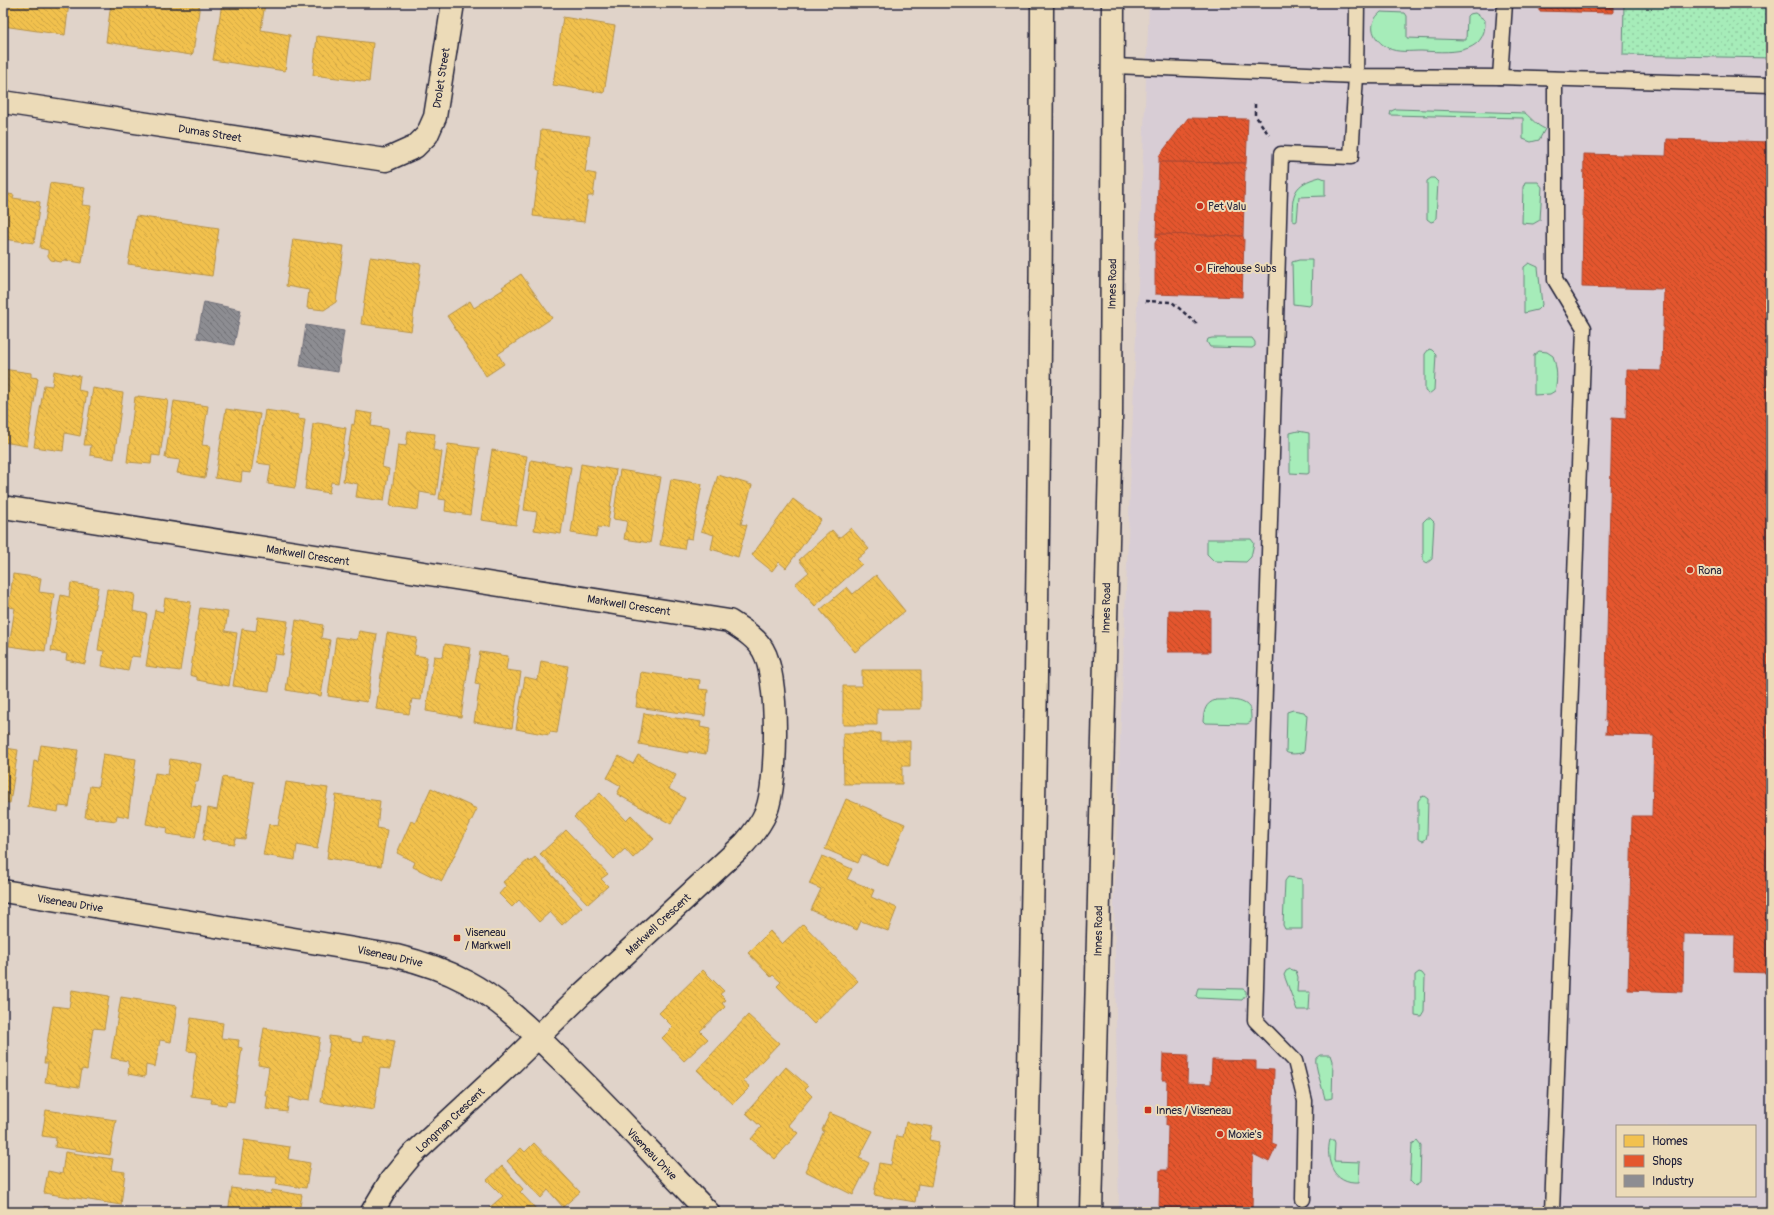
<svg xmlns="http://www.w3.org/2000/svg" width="1774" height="1215" font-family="Pangolin,sans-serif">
	<defs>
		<pattern id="grass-dots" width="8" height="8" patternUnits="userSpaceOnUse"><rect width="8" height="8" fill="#a6ecb9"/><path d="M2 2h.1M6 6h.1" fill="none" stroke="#8fcaa0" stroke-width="1.8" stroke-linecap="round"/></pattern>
		<pattern id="homes-back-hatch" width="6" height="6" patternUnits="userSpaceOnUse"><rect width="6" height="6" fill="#f2c14e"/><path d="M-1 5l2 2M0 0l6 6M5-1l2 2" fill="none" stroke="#cfa645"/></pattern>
		<pattern id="shops-back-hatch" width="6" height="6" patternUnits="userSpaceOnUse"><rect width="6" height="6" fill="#e4572e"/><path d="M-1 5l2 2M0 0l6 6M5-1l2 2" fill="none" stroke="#b84828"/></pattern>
		<pattern id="industry-back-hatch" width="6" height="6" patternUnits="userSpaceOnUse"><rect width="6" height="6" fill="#8d8d92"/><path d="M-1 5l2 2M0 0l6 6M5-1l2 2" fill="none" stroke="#737378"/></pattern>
	</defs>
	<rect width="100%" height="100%" fill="#e0d3c9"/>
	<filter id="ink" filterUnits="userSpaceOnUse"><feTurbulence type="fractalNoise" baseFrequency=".025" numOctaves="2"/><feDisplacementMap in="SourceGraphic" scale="8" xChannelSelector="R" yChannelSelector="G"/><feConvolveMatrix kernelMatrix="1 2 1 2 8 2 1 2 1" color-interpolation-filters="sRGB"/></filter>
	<g filter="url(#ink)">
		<!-- built -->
		<path fill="#d8cdd5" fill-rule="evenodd" d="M1149,3h622v1209h-652l-5,-316zM1617,1126h138v70h-138z"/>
		<!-- grass -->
		<polygon fill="url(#grass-dots)" stroke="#64877a" points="1624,3 1771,3 1771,58 1623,55"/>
		<!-- garden -->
		<g fill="#a6ecb9" stroke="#64877a">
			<path d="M1381,12l24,1 2,3v22l59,2 1,-24 2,-2 6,-1 10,7c2,37 -39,32 -64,31 -10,0 -24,2 -33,-3 -15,-8 -22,-24 -7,-36z"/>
			<path d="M1396,109l129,4c7,6 11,12 20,16l-6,11 -8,2 -8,-3v-21l-133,-3 1,-4z"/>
			<path d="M1320,177l5,2v17l-26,1 -2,24 -2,1 -3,-2c0,-26 1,-36 28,-43z"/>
			<polygon points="1431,178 1434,178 1438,182 1436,218 1434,221 1431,222 1427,219 1427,181"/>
			<polygon points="1525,182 1538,182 1542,187 1540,220 1533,224 1522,223 1523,187"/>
			<polygon points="1299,260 1312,260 1311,304 1309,306 1293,304 1292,262"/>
			<polygon points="1529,263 1538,267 1542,305 1537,310 1524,313 1524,267"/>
			<polygon points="1212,338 1252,338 1255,342 1255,346 1252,348 1210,347 1207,342 1208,339"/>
			<polygon points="1429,349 1432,350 1436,354 1434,390 1429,394 1425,391 1425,354"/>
			<path d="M1539,351l8,1 6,4c4,11 5,23 2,35l-5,3 -16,1v-40z"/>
			<polygon points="1298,431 1309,433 1309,473 1307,474 1290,473 1290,433"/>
			<polygon points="1427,518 1430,518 1434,522 1432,559 1427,563 1423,560 1423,522"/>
			<polygon points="1207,539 1251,539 1254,543 1251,557 1246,562 1214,561 1207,554"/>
			<path d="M1216,700c9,0 29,-2 34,9 1,3 1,9 1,13l-4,2 -42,-1 -2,-2c1,-10 2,-18 13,-21z"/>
			<path d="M1293,710l11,2 3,4 -3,36c-5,2 -14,3 -18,0l1,-40z"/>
			<polygon points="1424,796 1428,799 1427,835 1426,839 1423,841 1418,839 1418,801 1421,797"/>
			<polygon points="1288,877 1302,879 1302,929 1285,929 1283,925 1285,881"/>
			<polygon points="1290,969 1296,971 1298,977 1297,992 1310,992 1309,1010 1297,1010 1284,975 1286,971"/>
			<polygon points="1419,972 1422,973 1425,977 1424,1011 1421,1016 1415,1015 1415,975"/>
			<polygon points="1198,988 1243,989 1246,991 1246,995 1242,1000 1198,998 1196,996"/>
			<path d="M1320,1055h11l2,6 -1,37 -4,1h-3c-2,-10 -11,-35 -9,-41z"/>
			<path d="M1330,1140h4l1,3 -1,18 26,1 -1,21c-26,2 -34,-23 -29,-43z"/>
			<polygon points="1417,1141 1421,1146 1420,1183 1415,1186 1410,1181 1412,1144"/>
		</g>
		<!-- homes -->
		<g fill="url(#homes-back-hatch)" stroke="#b49148">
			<polygon points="3,3 69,3 65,35 3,26"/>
			<polygon points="111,3 169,4 169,3 200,3 193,53 191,55 106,42"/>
			<polygon points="222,3 265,3 261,30 290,35 285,71 213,60"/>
			<polygon points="563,17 615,26 604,93 553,85"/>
			<polygon points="317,36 373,43 369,82 313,75"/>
			<polygon points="541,130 590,136 585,172 596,174 593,196 588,196 584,222 533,216 539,170 537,170"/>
			<polygon points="50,183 85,188 82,205 91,206 82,263 64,260 61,262 51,260 48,256 48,250 40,248"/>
			<polygon points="3,193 14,195 13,198 40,202 34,243 3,239"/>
			<polygon points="136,216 219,228 212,276 128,264"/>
			<polygon points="293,239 344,246 336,302 324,310 307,308 309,290 286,286"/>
			<polygon points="370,257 421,264 411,331 361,324"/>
			<polygon points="521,274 552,318 498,354 504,364 486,376 447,316 470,301 474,308 504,289 502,287"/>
			<polygon points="3,369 31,373 31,377 38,378 27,446 3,442"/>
			<polygon points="54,371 80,376 78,390 87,392 80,436 65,433 63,451 34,447 44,385 52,386"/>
			<polygon points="93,388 123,393 114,459 90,455 91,445 84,445"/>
			<polygon points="138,396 168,400 160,456 152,455 151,464 127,462 135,397 138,397"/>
			<polygon points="174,401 208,406 202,445 210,446 205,478 177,473 180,460 165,458"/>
			<polygon points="226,409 260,414 251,473 242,472 241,482 215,478"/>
			<polygon points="265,410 299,415 298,419 305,420 295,488 268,484 271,465 257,463"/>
			<polygon points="356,411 373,414 371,426 388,429 382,467 389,469 384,501 356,497 358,484 343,481 352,424 354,425"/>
			<polygon points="318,423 346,428 338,483 331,482 329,493 305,489 313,424"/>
			<polygon points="408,431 435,434 433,450 442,452 436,495 420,492 418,510 390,506 398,445 406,446"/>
			<polygon points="448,444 479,448 470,515 445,511 446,500 439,499"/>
			<polygon points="492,450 527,456 516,525 481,520"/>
			<polygon points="531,460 571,467 561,534 534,530 537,512 524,510"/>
			<polygon points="581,464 616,470 607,528 598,527 596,537 571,533"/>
			<polygon points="620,470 661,477 650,543 624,539 627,521 613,519"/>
			<polygon points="718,475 752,485 741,524 747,525 738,557 711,549 714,535 701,531"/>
			<polygon points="671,479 702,484 692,539 686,538 684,549 660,545"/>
			<polygon points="793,499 821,520 786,568 779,562 772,571 752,555"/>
			<polygon points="851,528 869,549 857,559 862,564 815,606 795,584 809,572 799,560 832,530 839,538"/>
			<polygon points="13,574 41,578 39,592 54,594 45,651 9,646 15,608 9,607"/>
			<polygon points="876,575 905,611 855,652 820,610 847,587 853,594"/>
			<polygon points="71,583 98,587 85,664 66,660 67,654 51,651 61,595 69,597"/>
			<polygon points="107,589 135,594 133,611 147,614 140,657 131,656 128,671 102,666 104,651 98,650"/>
			<polygon points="165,598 191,602 180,671 146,666 155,610 163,612"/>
			<polygon points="200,608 228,612 225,631 237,633 229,686 197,680 197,677 190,675"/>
			<polygon points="258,617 288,621 283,655 275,654 269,691 233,686 242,629 256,631"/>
			<polygon points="296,620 323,625 321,638 330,640 321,696 286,690"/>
			<polygon points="359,631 377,634 367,702 328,696 336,637 357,640"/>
			<polygon points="387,633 417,638 414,655 427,657 421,700 412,699 409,714 376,709"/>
			<polygon points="445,644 471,648 461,717 426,711 434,656 443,657"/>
			<polygon points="480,652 508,656 506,670 521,672 512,728 474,722 480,685 475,684"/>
			<polygon points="541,661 568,666 557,733 550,732 549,735 516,729 525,677 538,680"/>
			<polygon points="862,670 921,670 921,709 877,709 877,725 843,725 843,686 862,686"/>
			<polygon points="641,672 700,680 699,689 708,690 705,716 636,707"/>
			<polygon points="644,713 701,722 700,727 710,729 706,754 688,751 688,753 639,744"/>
			<polygon points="3,732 8,733 6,748 18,750 10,803 3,802"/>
			<polygon points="843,733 880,733 880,741 910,741 910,766 902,766 902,784 844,784"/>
			<polygon points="41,745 78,750 69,807 59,806 58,812 28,807 34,761 38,762"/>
			<polygon points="103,754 136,759 128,817 117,815 116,821 85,817 90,786 98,787"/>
			<polygon points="638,755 676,775 669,789 685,798 671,824 617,794 621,786 607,778 619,756 633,764"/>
			<polygon points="170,759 201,764 198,782 195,782 191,806 201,807 195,838 167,834 168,828 146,824 155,773 168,775"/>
			<polygon points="223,777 254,782 245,839 235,838 234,844 203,840 208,808 217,810"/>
			<polygon points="286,782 328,788 317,849 297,845 295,860 263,855 269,824 278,826"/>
			<polygon points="431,788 477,809 442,881 413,867 415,862 397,853 411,821 415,823"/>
			<polygon points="600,793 626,820 631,815 654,839 633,858 625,849 614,859 574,817"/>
			<polygon points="336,795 380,801 377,828 387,830 381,866 327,858"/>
			<polygon points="846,799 905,824 888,866 862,854 858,863 825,849"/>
			<polygon points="566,830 608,874 601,879 608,886 588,904 540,854"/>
			<polygon points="822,856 852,869 847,879 874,890 871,897 897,908 888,931 861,921 857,930 811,910 821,889 809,884"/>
			<polygon points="535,857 582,907 562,925 550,912 539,922 519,900 512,907 499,894 506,886 503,882 528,860 529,862"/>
			<polygon points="803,924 858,981 814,1024 777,986 781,982 773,975 771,977 748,953 770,931 782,944"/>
			<polygon points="703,970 724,991 720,994 726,1000 722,1003 725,1007 700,1031 708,1039 684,1061 662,1038 673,1027 659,1013"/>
			<polygon points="72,990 109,996 104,1029 93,1028 87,1070 82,1069 79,1087 45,1082 48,1063 44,1063 53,1006 69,1008"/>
			<polygon points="121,997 177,1006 171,1042 160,1040 155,1067 146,1065 145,1077 128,1074 129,1065 128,1064 128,1061 111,1058"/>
			<polygon points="748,1015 779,1043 743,1081 750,1087 733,1104 697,1070"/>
			<polygon points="191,1018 223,1023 221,1038 239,1040 238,1047 242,1048 234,1102 227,1101 226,1105 211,1103 212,1099 191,1096 197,1052 187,1051"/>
			<polygon points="264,1028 320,1037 310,1100 303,1099 302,1101 289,1097 287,1112 266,1109 268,1095 265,1095 269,1067 258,1065"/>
			<polygon points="329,1036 351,1039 351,1041 362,1043 363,1036 395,1041 390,1069 380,1068 374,1110 321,1102 330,1041 329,1040"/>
			<polygon points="786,1067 808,1086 805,1089 812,1096 788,1125 798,1133 775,1159 751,1139 761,1127 746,1113"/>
			<polygon points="46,1110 116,1120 110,1155 55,1147 56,1138 42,1136"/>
			<polygon points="830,1113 873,1131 859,1158 869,1163 853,1195 805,1171 824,1131 822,1130"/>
			<polygon points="906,1122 932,1127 929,1140 939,1142 931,1186 918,1184 915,1202 874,1195 879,1163 891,1165 896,1136 903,1137"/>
			<polygon points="244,1140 290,1147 288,1159 310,1163 306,1188 276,1184 277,1177 239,1175"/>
			<polygon points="534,1143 580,1192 563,1207 548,1190 541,1198 507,1161 521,1148 525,1152"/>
			<polygon points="65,1152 113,1159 111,1170 125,1172 121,1205 44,1193 48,1171 62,1174"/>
			<polygon points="502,1166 523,1189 520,1192 539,1212 493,1212 489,1208 503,1196 487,1180"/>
			<polygon points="232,1188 271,1194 272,1190 302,1195 299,1212 228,1212"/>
			<polygon points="44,1207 93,1212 44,1212"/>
		</g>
		<!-- shops -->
		<g fill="url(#shops-back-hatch)" stroke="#aa4732">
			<polygon points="1539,3 1613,3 1613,13 1539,11"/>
			<polygon points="1188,118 1248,119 1246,163 1159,162 1159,156"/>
			<polygon points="1667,139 1771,142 1771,973 1734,972 1735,935 1684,934 1683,992 1628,990 1632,816 1652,816 1654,736 1606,734 1607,721 1605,721 1612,418 1626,419 1627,370 1662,371 1664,289 1582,287 1584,154 1666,156"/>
			<polygon points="1159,162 1246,163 1245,169 1243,236 1156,234"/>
			<polygon points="1156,234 1243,236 1244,240 1242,297 1155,294 1155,243 1158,237 1156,237"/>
			<polygon points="1169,610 1210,611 1210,652 1168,652"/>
			<polygon points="1163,1054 1188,1055 1187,1083 1211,1084 1212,1060 1256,1061 1256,1069 1274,1070 1272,1143 1277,1145 1269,1162 1253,1154 1252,1211 1159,1208 1160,1170 1167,1170 1168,1125 1166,1125 1167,1080 1162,1080"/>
		</g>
		<!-- industry -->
		<g fill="url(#industry-back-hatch)" stroke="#6d6d78">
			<polygon points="204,302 241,310 234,345 197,338"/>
			<polygon points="306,325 344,331 338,372 300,366"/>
		</g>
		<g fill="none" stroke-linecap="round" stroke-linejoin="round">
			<!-- lane casing -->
			<g stroke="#22223b" stroke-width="17">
				<g id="lane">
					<polyline points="1114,66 1356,76 1500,77 1771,85"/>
					<polyline points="1500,77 1505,3"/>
					<polyline points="1303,1199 1305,1101 1295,1061 1255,1020 1281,154 1351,157 1356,76 1357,3"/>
					<polyline points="1552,1212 1584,328 1555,280 1555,79"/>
				</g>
			</g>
			<!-- street casing -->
			<g stroke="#22223b" stroke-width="25">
				<g id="street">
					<polyline points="3,102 386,160 415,147 427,135 435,117 453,3"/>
					<path d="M3,507l726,114c12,8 27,16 34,29 16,27 15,133 3,162 -5,12 -13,22 -22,32l-163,151 -74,72 -96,89 -20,24 -19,32"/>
				</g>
			</g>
			<!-- secondary casing -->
			<g stroke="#22223b" stroke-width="25">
				<g id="secondary">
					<path d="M3,891l393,65c25,6 49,14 71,26 32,17 64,48 89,73 53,50 101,105 152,157"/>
					<path d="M1026,1212c9,-403 15,-806 16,-1209"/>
					<polyline points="1091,1212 1111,424 1113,3"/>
				</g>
			</g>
			<!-- path -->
			<g stroke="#22223b" stroke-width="2.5" stroke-dasharray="4 3" stroke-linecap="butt">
				<polyline points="1255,104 1255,115 1269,135"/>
				<polyline points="1145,301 1172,302 1197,324"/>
			</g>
			<!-- lane -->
			<use href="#lane" stroke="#ecdbb8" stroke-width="14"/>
			<!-- street -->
			<use href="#street" stroke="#ecdbb8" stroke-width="22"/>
			<!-- secondary -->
			<use href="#secondary" stroke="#ecdbb8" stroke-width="22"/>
		</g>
	</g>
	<!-- markers -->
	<g fill="#c8321e" stroke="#ecdbb8" stroke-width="1.5">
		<circle cx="1200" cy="206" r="4"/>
		<circle cx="1199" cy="268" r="4"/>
		<circle cx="1690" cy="570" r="4"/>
		<rect x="453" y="934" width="8" height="8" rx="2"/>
		<rect x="1144" y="1106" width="8" height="8" rx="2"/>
		<circle cx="1220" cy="1134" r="4"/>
	</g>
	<g text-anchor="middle" stroke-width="4" stroke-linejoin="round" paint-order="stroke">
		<!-- street labels -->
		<g font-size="11" fill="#22223b" stroke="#ecdbb8">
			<text transform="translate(441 78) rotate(-81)" y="4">Drolet Street</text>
			<text transform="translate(210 133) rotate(9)" y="4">Dumas Street</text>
			<text transform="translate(1112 284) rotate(-89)" y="4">Innes Road</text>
			<text transform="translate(308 555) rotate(9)" y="4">Markwell Crescent</text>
			<text transform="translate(629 605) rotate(9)" y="4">Markwell Crescent</text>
			<text transform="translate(1106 608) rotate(-89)" y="4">Innes Road</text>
			<text transform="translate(70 903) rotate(9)" y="4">Viseneau Drive</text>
			<text transform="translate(658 924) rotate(-43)" y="4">Markwell Crescent</text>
			<text transform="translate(1098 931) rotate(-89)" y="4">Innes Road</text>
			<text transform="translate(390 956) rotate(12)" y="4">Viseneau Drive</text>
			<text transform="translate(450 1120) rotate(-43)" y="4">Longman Crescent</text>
			<text transform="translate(652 1154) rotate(46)" y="4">Viseneau Drive</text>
		</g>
		<!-- poi labels -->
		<g font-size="11" fill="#22223b" stroke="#ecdbb8" text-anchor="start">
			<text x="1208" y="210">Pet Valu</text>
			<text x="1207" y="272">Firehouse Subs</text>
			<text x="1698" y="574">Rona</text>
			<text x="465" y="936">Viseneau<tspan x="465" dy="13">/ Markwell</tspan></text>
			<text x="1156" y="1114">Innes / Viseneau</text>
			<text x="1228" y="1138">Moxie's</text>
		</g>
	</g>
	<!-- margin -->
	<rect width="1774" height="1215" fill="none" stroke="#ecdbb8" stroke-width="16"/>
	<rect x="8" y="8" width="1758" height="1199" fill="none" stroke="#22223b" stroke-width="1.5" filter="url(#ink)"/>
	<!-- legend -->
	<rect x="1616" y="1125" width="140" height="72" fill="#ecdbb8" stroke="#9b9186"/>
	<rect x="1624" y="1135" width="20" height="12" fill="#f2c14e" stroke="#9b9186"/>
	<text x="1652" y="1145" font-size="12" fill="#22223b">Homes</text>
	<rect x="1624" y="1155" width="20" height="12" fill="#e4572e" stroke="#9b9186"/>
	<text x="1652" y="1165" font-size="12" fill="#22223b">Shops</text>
	<rect x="1624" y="1175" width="20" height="12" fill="#8d8d92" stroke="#9b9186"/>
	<text x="1652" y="1185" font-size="12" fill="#22223b">Industry</text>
</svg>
